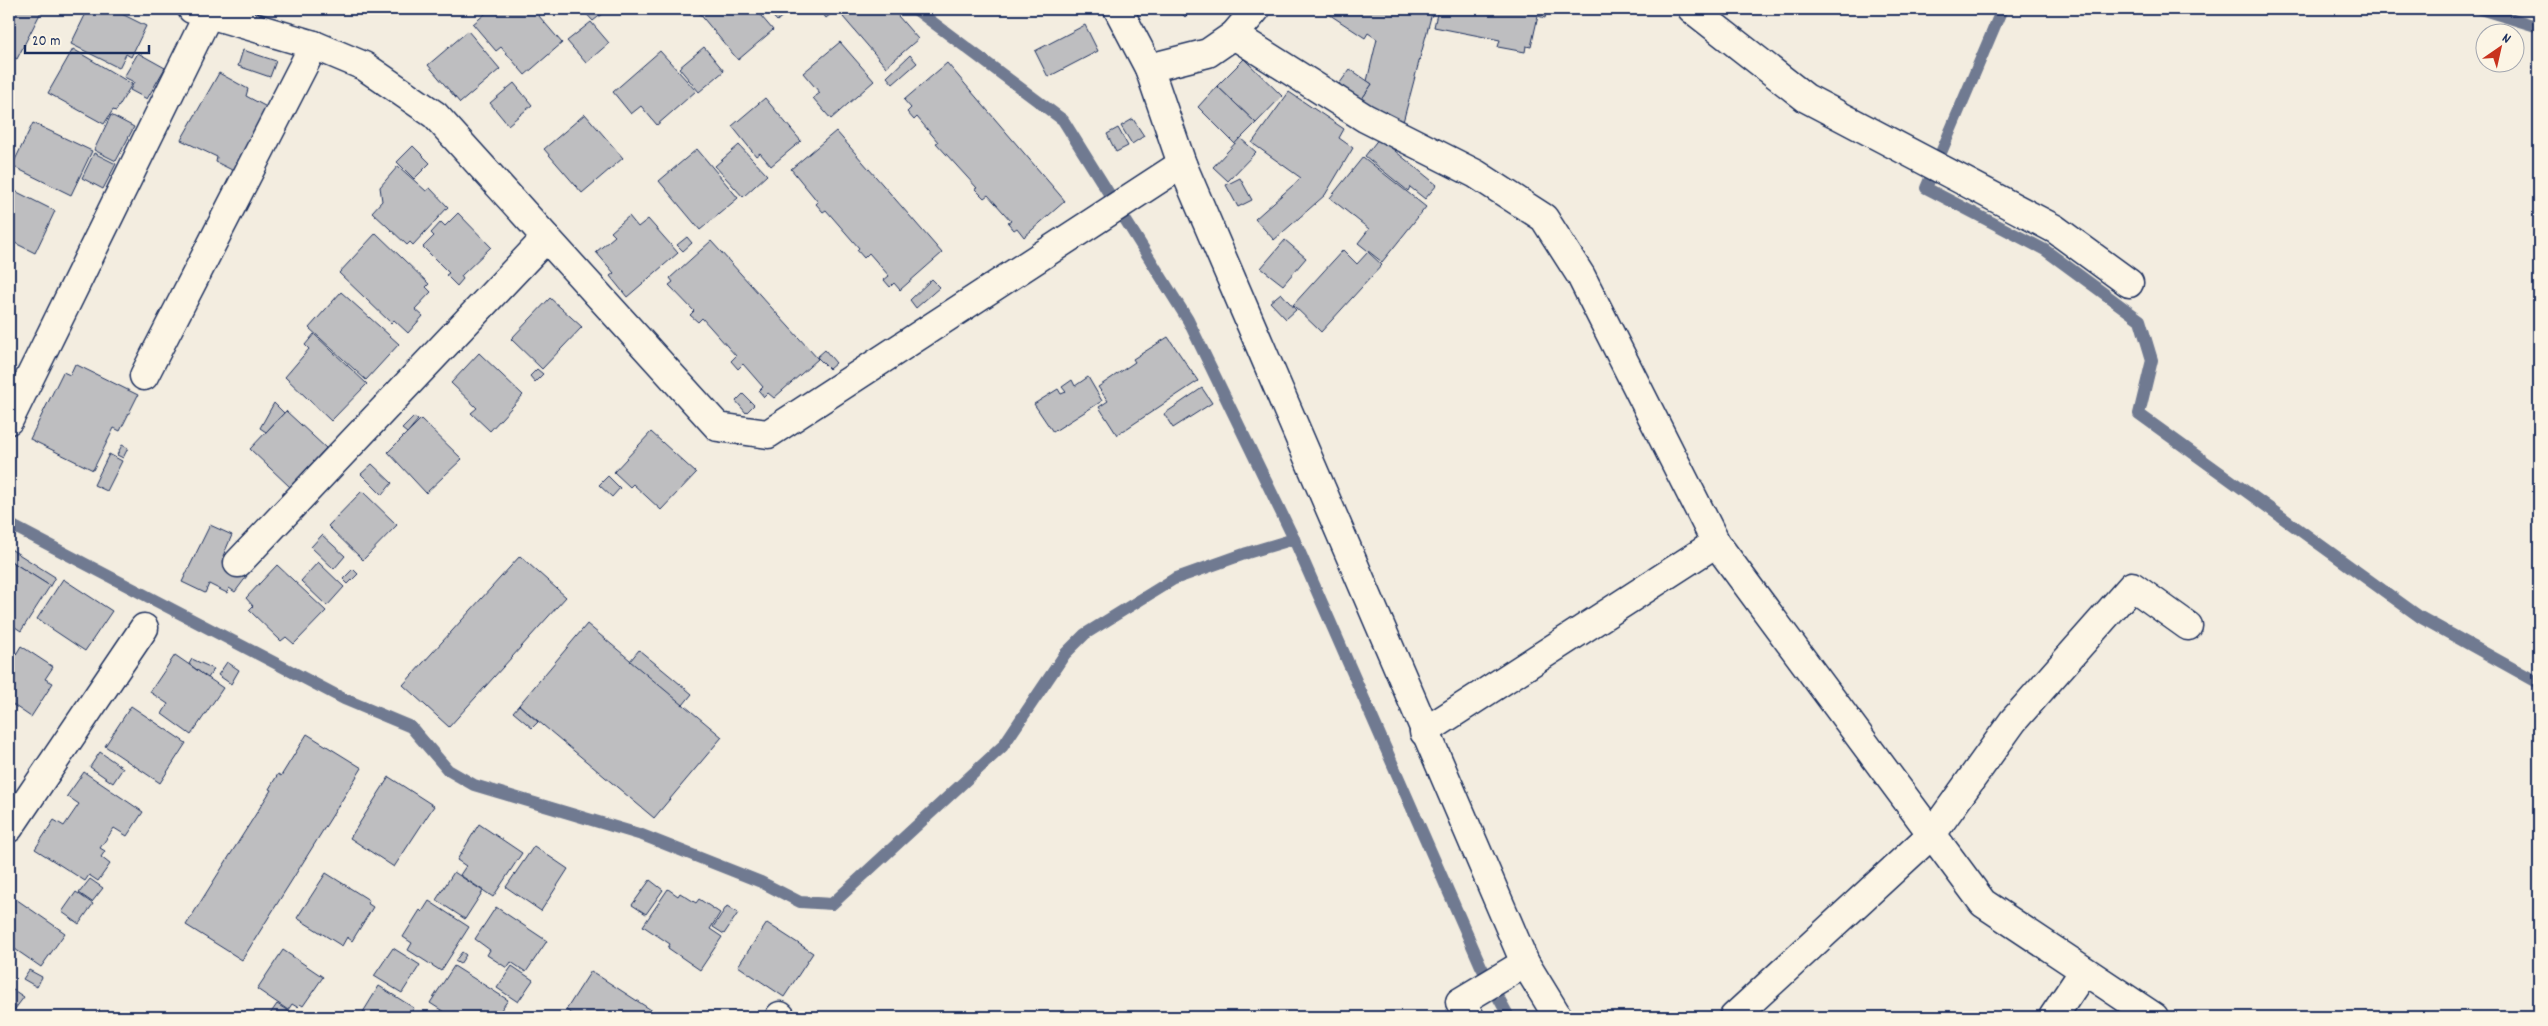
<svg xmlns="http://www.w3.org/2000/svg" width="2548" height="1026" font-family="Dekko,sans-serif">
	<rect width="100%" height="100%" fill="#f3ede0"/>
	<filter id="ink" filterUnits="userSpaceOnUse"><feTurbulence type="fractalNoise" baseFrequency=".02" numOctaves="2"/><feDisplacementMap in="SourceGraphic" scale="10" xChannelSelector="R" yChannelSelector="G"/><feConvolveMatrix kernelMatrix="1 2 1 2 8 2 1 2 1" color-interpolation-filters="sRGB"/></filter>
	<g filter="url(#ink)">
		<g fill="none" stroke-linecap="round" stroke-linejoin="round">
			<!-- stream -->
			<g stroke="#707a91" stroke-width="12">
				<polyline points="915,9 1063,120 1188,320 1294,539 1481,966 1509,1017"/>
				<polyline points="2002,9 1926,188 2045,250 2140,320 2152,360 2139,414 2420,617 2539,683"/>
				<polyline points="2480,9 2539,27"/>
				<polyline points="9,524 344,699 411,727 448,770 474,785 642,835 761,882 800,902 832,904 1003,746 1065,654 1085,634 1174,579 1247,553 1294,539"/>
			</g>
		</g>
		<!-- building -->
		<g fill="#bebec0" stroke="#1b2f5e">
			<polygon points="9,9 42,10 17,59 9,55"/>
			<polygon points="88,9 112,9 146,26 131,57 126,54 119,68 71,44"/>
			<polygon points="491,9 533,9 562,43 525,75 501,47 496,51 473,24"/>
			<polygon points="582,9 608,9 593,21"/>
			<polygon points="704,9 755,9 773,30 738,60 699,13"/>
			<polygon points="766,9 786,9 788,11 777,21"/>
			<polygon points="819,9 837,9 826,18"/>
			<polygon points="852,9 892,9 918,39 886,67 843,17"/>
			<polygon points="1177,9 1193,9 1185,17"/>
			<polygon points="1321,9 1433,9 1403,122 1357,106 1372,84 1367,81 1377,39 1368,33 1365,38"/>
			<polygon points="1438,9 1547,9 1545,18 1538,16 1531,47 1526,46 1525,52 1498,47 1500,40 1434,27"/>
			<polygon points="591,22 609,43 586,63 567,41"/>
			<polygon points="1085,25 1098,51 1048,77 1035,51"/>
			<polygon points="468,31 500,69 460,103 428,65"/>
			<polygon points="840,42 874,81 831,119 813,98 820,93 803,73"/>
			<polygon points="704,47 724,71 699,92 679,68"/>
			<polygon points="73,49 132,84 116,111 113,110 104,124 48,93"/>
			<polygon points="243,50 276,61 270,77 238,66"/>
			<polygon points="660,51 696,91 657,125 641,106 631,114 613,92"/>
			<polygon points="138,53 165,68 147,99 130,90 134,82 124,77"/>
			<polygon points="910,55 917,63 893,84 887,77"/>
			<polygon points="1244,59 1282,96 1256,123 1217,86"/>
			<polygon points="947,63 1065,201 1024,237 1017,228 1014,230 1008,223 1011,221 988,195 984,198 975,189 977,188 936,143 938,142 917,117 914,120 907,112 911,108 904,100"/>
			<polygon points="1350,69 1372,84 1357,106 1332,94"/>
			<polygon points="219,73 248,89 246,96 278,113 240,174 216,162 217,157 181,140"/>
			<polygon points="514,83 532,105 508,125 490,103"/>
			<polygon points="1217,86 1256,123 1235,144 1198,107"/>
			<polygon points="1289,92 1344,129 1339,138 1353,148 1325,195 1274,240 1255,219 1301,178 1252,143"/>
			<polygon points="765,98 801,141 771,166 760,153 756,156 732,126"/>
			<polygon points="585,114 623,158 582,193 544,149"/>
			<polygon points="111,115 134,127 116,161 94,150"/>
			<polygon points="1133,119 1144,136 1132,144 1121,126"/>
			<polygon points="33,123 92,151 71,195 12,166"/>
			<polygon points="1118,128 1128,146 1116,152 1107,134"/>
			<polygon points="836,131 942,253 900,290 894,283 890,287 884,280 889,276 869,253 864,258 857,250 859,248 826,210 823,212 816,204 818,202 791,169"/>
			<polygon points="1240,138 1256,152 1228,181 1213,167"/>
			<polygon points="1379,138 1437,185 1425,199 1410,187 1408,191 1365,156"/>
			<polygon points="739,145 767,175 743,197 715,166"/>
			<polygon points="413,146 430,163 414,179 397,162"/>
			<polygon points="697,149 738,198 700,230 659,181"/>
			<polygon points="94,153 116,164 103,189 82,178"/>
			<polygon points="1363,157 1426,207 1382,262 1358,243 1369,229 1330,198"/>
			<polygon points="398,166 426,191 430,188 448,207 413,245 410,242 407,245 372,212 382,201 380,187"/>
			<polygon points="1240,178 1252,200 1238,207 1226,185"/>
			<polygon points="9,188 55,211 35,253 9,240"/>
			<polygon points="458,213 491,247 461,276 463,279 457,286 446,275 449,273 423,247 434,236 431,233 441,222 445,226"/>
			<polygon points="629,216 638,227 648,219 678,253 627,297 610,276 614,273 596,252 615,236 611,232"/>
			<polygon points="376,233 429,284 426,287 431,292 415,309 423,316 408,333 394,320 391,323 339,273"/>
			<polygon points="687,237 692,243 683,251 677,245"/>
			<polygon points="1285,240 1306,258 1283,285 1261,268"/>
			<polygon points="711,241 818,359 774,398 768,393 764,397 759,391 763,387 743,364 738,369 731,361 736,356 702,318 698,322 690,315 694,311 669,285 673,282 670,278"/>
			<polygon points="1343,250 1357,264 1368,252 1382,265 1321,332 1293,305"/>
			<polygon points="932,279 940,287 916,308 910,300"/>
			<polygon points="341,292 399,344 366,380 309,328"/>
			<polygon points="1281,293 1296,310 1286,319 1270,302"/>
			<polygon points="550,298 582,327 542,369 511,339"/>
			<polygon points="314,334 367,384 331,421 285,377 309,349 305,345"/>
			<polygon points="1168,337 1198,381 1117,435 1099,407 1108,401 1098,387 1135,362 1133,359"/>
			<polygon points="825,350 836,363 829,369 817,357"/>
			<polygon points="479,353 523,395 490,431 471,413 477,408 451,383"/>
			<polygon points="75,364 138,395 120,431 114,428 93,470 30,439 63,372 70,375"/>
			<polygon points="537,369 543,374 535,382 530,376"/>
			<polygon points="1088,377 1102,401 1053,432 1034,404 1058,389 1061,394 1066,392 1062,387 1072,380 1075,386"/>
			<polygon points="1202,388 1212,403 1173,428 1164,414"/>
			<polygon points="743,394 754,405 746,413 736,401"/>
			<polygon points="274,403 284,413 266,432 260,428"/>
			<polygon points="286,411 326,448 290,487 250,449"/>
			<polygon points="414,417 418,420 407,433 402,429"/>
			<polygon points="421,419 462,459 426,493 388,452"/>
			<polygon points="651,432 696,473 661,510 633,484 630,487 614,472"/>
			<polygon points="122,445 128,448 123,458 117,455"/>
			<polygon points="109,454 122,461 107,491 94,485"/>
			<polygon points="372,464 392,483 382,495 361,474"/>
			<polygon points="608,476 620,488 612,497 599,485"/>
			<polygon points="362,491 397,525 363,560 328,526"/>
			<polygon points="210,525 232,535 223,556 241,565 239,571 247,576 235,592 229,588 227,593 209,584 205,593 182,582"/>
			<polygon points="322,535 345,556 334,569 311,547"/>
			<polygon points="9,548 55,577 50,586 9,560"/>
			<polygon points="520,556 566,597 449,727 403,685"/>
			<polygon points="9,560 50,586 21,631 9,623"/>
			<polygon points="318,562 344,587 327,606 301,581"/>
			<polygon points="277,565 326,611 294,644 286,637 281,641 249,610 253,606 246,598"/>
			<polygon points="353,569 358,574 348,584 343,579"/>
			<polygon points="63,579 112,611 85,651 37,619"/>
			<polygon points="587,624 722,737 654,818 519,705"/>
			<polygon points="21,646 53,667 45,679 53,683 31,717 9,702 9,666"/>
			<polygon points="639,650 692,694 683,705 630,661"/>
			<polygon points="175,655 223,688 191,735 162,714 168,704 150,692"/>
			<polygon points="192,659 214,669 208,678 189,664"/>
			<polygon points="227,662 239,670 231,684 218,675"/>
			<polygon points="519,705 538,722 532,728 513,712"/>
			<polygon points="131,706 186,743 160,783 105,746"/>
			<polygon points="307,734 362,768 242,960 186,925 271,790 269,789 278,774 281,776"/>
			<polygon points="100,752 123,768 113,783 90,767"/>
			<polygon points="84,772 143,812 127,836 114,828 100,848 105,851 101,857 110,864 98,881 89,875 85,881 35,849 54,820 64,826 79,804 67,796"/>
			<polygon points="389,777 434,806 394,867 350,838"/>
			<polygon points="479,824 522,853 493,897 460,875 466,866 457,860"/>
			<polygon points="534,846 568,869 541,911 506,887"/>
			<polygon points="454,872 483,891 465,919 436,900"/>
			<polygon points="326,873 369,900 367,903 373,907 352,941 347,937 342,946 297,918"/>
			<polygon points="90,879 103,888 92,902 79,893"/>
			<polygon points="650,880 663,890 646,914 632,905"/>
			<polygon points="668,889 678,896 680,893 696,903 699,899 720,913 710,929 722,937 700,970 668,948 670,944 643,926"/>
			<polygon points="76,892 93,904 79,924 62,912"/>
			<polygon points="10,895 65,933 41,967 9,945"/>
			<polygon points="429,901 469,927 441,971 408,950 412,943 403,937 420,910 422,912"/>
			<polygon points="727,906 738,913 724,934 713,927"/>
			<polygon points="496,907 547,941 526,972 511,962 507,968 487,955 490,950 475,939"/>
			<polygon points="767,923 813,953 784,997 738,966"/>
			<polygon points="393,948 420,965 402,993 374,976"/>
			<polygon points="283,950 323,977 303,1006 300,1004 297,1007 292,1004 288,1010 257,989"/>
			<polygon points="462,952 466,955 460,964 455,961"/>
			<polygon points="454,966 508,1000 496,1017 452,1017 430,1003"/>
			<polygon points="512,966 533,980 518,1002 497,988"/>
			<polygon points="29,970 42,977 37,987 23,979"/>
			<polygon points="591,971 662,1017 577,1017 566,1010"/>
			<polygon points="379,986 414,1008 408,1017 360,1017"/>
			<polygon points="9,987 24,997 9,1017"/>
			<polygon points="277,1004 298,1017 268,1017"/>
		</g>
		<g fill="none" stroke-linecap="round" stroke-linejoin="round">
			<!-- minor casing -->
			<g stroke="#1b2f5e" stroke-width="31">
				<g id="minor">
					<polyline points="1118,9 1149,68 1182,164 1525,963 1558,1017"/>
					<polyline points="1692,9 1806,98 2055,229 2129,283"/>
					<polyline points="1234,35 1256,9"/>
					<polyline points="314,45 364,66 435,115 718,427 768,434 1182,164"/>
					<polyline points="1149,68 1208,53 1234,35 1365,118 1476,174 1544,218 1581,276 1716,543 1983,903 2154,1017"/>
					<polyline points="144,376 314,45 192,9"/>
					<polyline points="9,420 208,15"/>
					<polyline points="238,563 546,238"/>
					<polyline points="1424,732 1716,543"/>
					<polyline points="9,828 144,628"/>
					<polyline points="780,1016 781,1017"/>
					<polyline points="1470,1017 1460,1002 1525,963"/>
					<polyline points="1734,1017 1932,834 2013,721 2132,586 2188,626"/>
					<polyline points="2053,1017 2084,971"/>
				</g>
			</g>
			<!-- minor -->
			<use href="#minor" stroke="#fcf5e5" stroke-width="28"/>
		</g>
	</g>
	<!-- margin -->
	<rect width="2548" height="1026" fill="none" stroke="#fcf5e5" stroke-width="30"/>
	<rect x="15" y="15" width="2518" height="996" fill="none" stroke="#1b2f5e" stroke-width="2" filter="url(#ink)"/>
	<!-- north arrow -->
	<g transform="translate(2500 48) rotate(34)"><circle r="24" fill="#fcf5e5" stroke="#a2a6af"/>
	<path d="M0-4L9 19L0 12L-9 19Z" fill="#c8321e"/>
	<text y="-8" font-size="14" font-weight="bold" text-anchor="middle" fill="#1b2f5e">N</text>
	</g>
	<!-- scale -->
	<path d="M25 45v8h124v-8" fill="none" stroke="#1b2f5e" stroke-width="2.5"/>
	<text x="32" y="45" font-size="15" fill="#1b2f5e" stroke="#fcf5e5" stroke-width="4" paint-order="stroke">20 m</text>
</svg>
